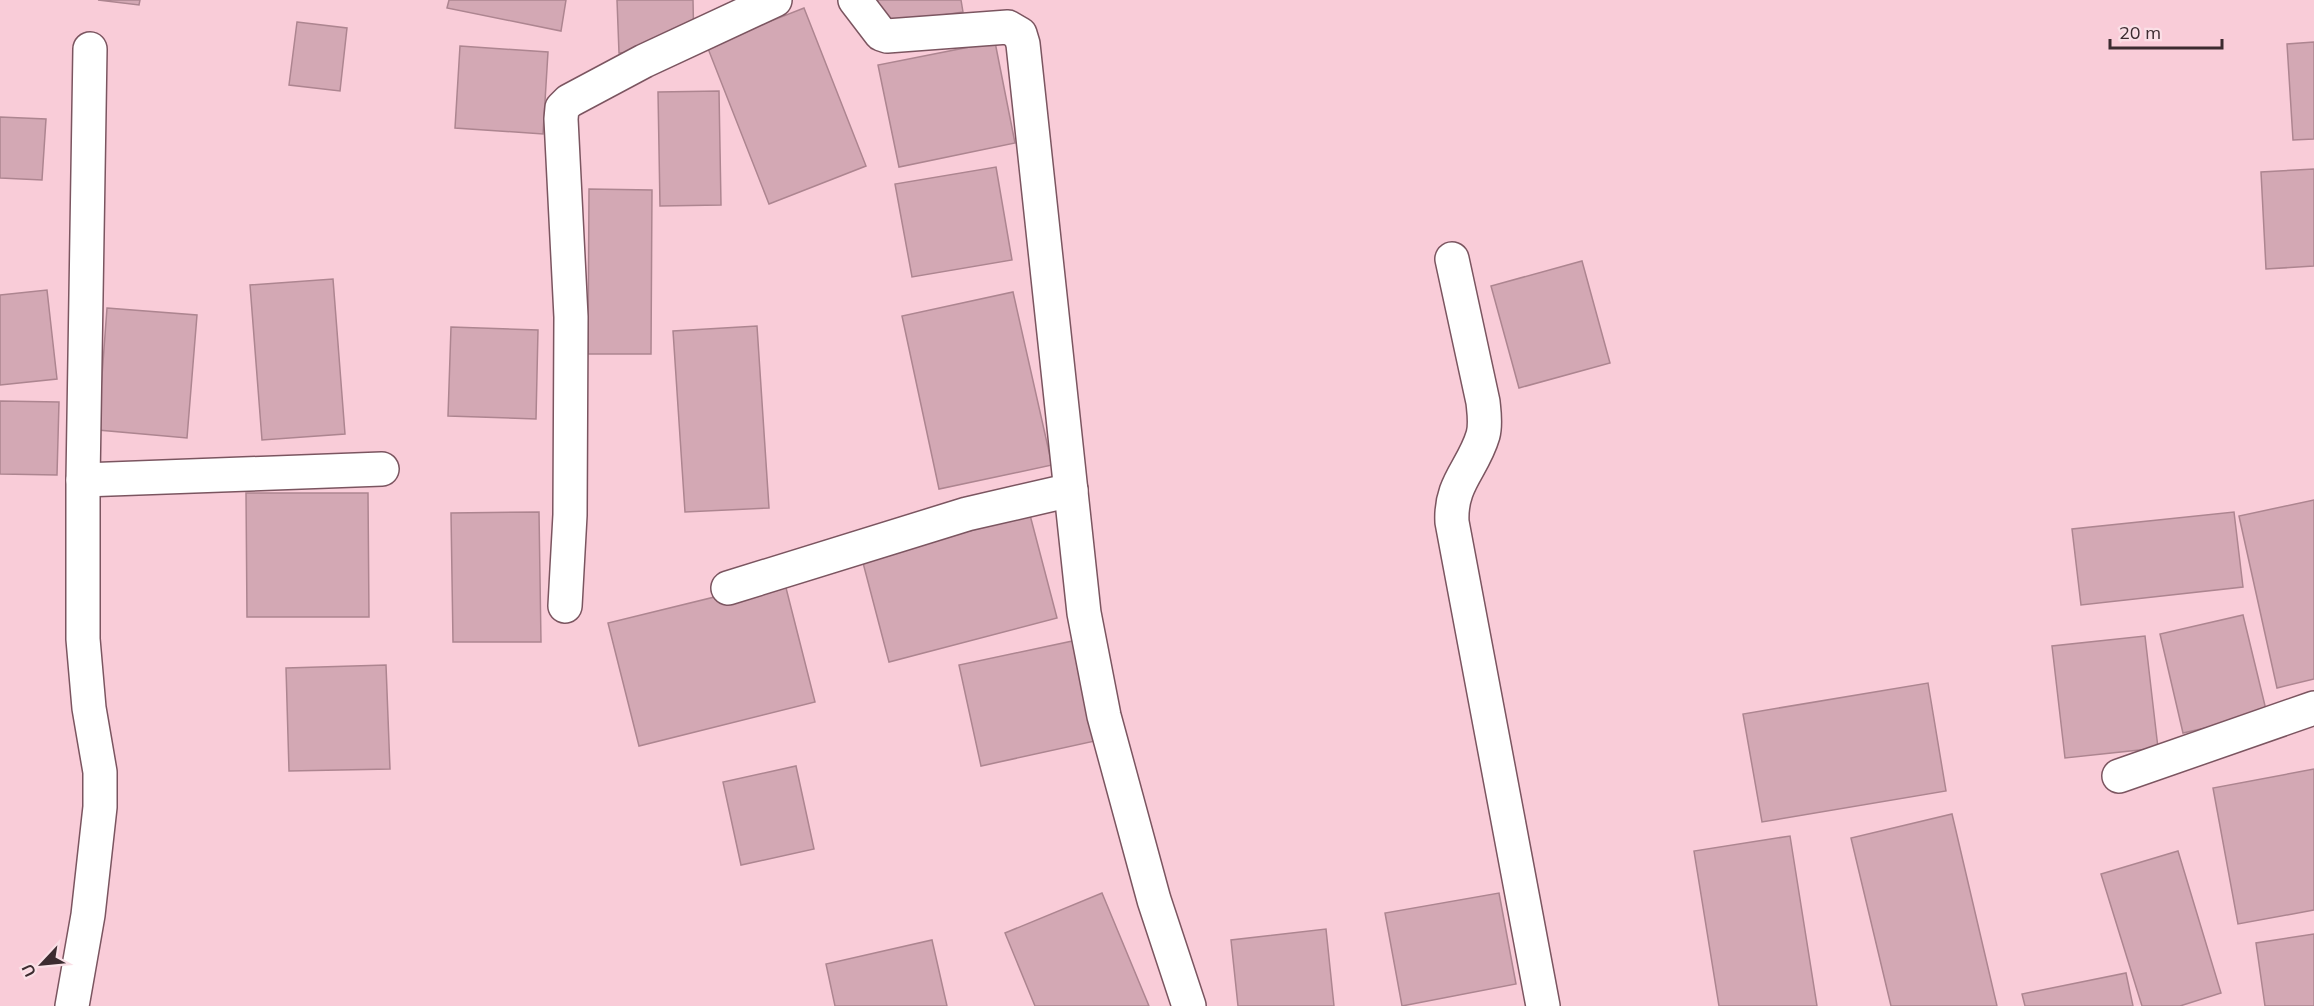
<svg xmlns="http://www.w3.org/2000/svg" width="2314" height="1006" font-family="Mulish,sans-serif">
	<rect width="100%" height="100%" fill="#f9ccd8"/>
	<!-- building -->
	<g fill="#d3a8b4" stroke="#ad8590" stroke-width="1.5">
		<polygon points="98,0 140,0 139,5"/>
		<polygon points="449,0 566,0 561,31 447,8"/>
		<polygon points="617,0 693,0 694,51 619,53"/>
		<polygon points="878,0 961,0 963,12 881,24"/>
		<polygon points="804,8 866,166 769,204 707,46"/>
		<polygon points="297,22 347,28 340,91 289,85"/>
		<polygon points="995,42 1015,143 899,167 878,65"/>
		<polygon points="2314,42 2314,139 2293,140 2287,44"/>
		<polygon points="460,46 548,52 543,134 455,128"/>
		<polygon points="719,91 721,205 660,206 658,92"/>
		<polygon points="0,117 46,119 42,180 0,178"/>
		<polygon points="996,167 1012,260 912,277 895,184"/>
		<polygon points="2314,169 2314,266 2266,269 2261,172"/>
		<polygon points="589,189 652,190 651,354 588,354"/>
		<polygon points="1582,261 1610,363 1519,388 1491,286"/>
		<polygon points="333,279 345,434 262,440 250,285"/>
		<polygon points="47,290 57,379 0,385 0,295"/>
		<polygon points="1013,292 1052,465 939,489 902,316"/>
		<polygon points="107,308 197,315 187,438 98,430"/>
		<polygon points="757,326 769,508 685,512 673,331"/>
		<polygon points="451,327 538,330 536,419 448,416"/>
		<polygon points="0,401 59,402 57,475 0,474"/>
		<polygon points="246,493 368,493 369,617 247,617"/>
		<polygon points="2314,500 2314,679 2277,688 2239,516"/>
		<polygon points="539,512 541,642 453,642 451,513"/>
		<polygon points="2234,512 2243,587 2081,605 2072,529"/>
		<polygon points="1030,515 1057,618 889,662 862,559"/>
		<polygon points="784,580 815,702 639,746 608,623"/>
		<polygon points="2243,615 2267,714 2183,733 2160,634"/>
		<polygon points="2145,636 2158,748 2065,758 2052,646"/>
		<polygon points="1082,639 1104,739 981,766 959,665"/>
		<polygon points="386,665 390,769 289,771 286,668"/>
		<polygon points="1928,683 1946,791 1762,822 1743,714"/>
		<polygon points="796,766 814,849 741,865 723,782"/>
		<polygon points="2314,769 2314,910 2238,924 2213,788"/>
		<polygon points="1952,814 1997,1006 1891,1006 1851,838"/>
		<polygon points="1790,836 1817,1006 1719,1006 1694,851"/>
		<polygon points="2178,851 2221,993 2180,1006 2142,1006 2101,874"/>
		<polygon points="1102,893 1149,1006 1035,1006 1005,933"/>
		<polygon points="1499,893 1516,984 1402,1006 1385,913"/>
		<polygon points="1326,929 1334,1006 1238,1006 1231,940"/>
		<polygon points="2314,934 2314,1006 2265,1006 2256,943"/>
		<polygon points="932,940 947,1006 835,1006 826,964"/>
		<polygon points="2126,973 2133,1006 2025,1006 2022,994"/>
	</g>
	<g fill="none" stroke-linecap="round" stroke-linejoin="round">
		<!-- minor casing -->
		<g stroke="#7b5560" stroke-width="36">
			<g id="minor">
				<polyline points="855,0 881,34 887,36 1008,27 1020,34 1023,44 1084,613 1104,716 1154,900 1189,1006"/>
				<path d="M1452,259l31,143c1,10 3,22 0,33 -10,34 -33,48 -31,87l91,484"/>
				<polyline points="83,480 382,469"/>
				<polyline points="728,588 967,514 1071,490"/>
				<polyline points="565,606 570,515 571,317 561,119 562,108 569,101 644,61 775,0"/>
				<polyline points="2119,776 2314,708"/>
				<polyline points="72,1006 88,915 100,807 100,772 89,708 83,639 83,480 90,49"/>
			</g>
		</g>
		<!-- minor -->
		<use href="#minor" stroke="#fff" stroke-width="33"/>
	</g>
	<!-- north arrow -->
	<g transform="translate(42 964) rotate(244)" stroke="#fadfe6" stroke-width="4.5" paint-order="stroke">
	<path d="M0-4.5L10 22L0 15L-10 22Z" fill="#3c2b30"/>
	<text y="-9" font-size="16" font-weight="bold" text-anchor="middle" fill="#3c2b30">U</text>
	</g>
	<!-- scale -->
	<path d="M2110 39v9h112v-9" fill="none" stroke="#3c2b30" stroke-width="3"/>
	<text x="2119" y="39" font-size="18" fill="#3c2b30" stroke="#fadfe6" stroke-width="4.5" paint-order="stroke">20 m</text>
</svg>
